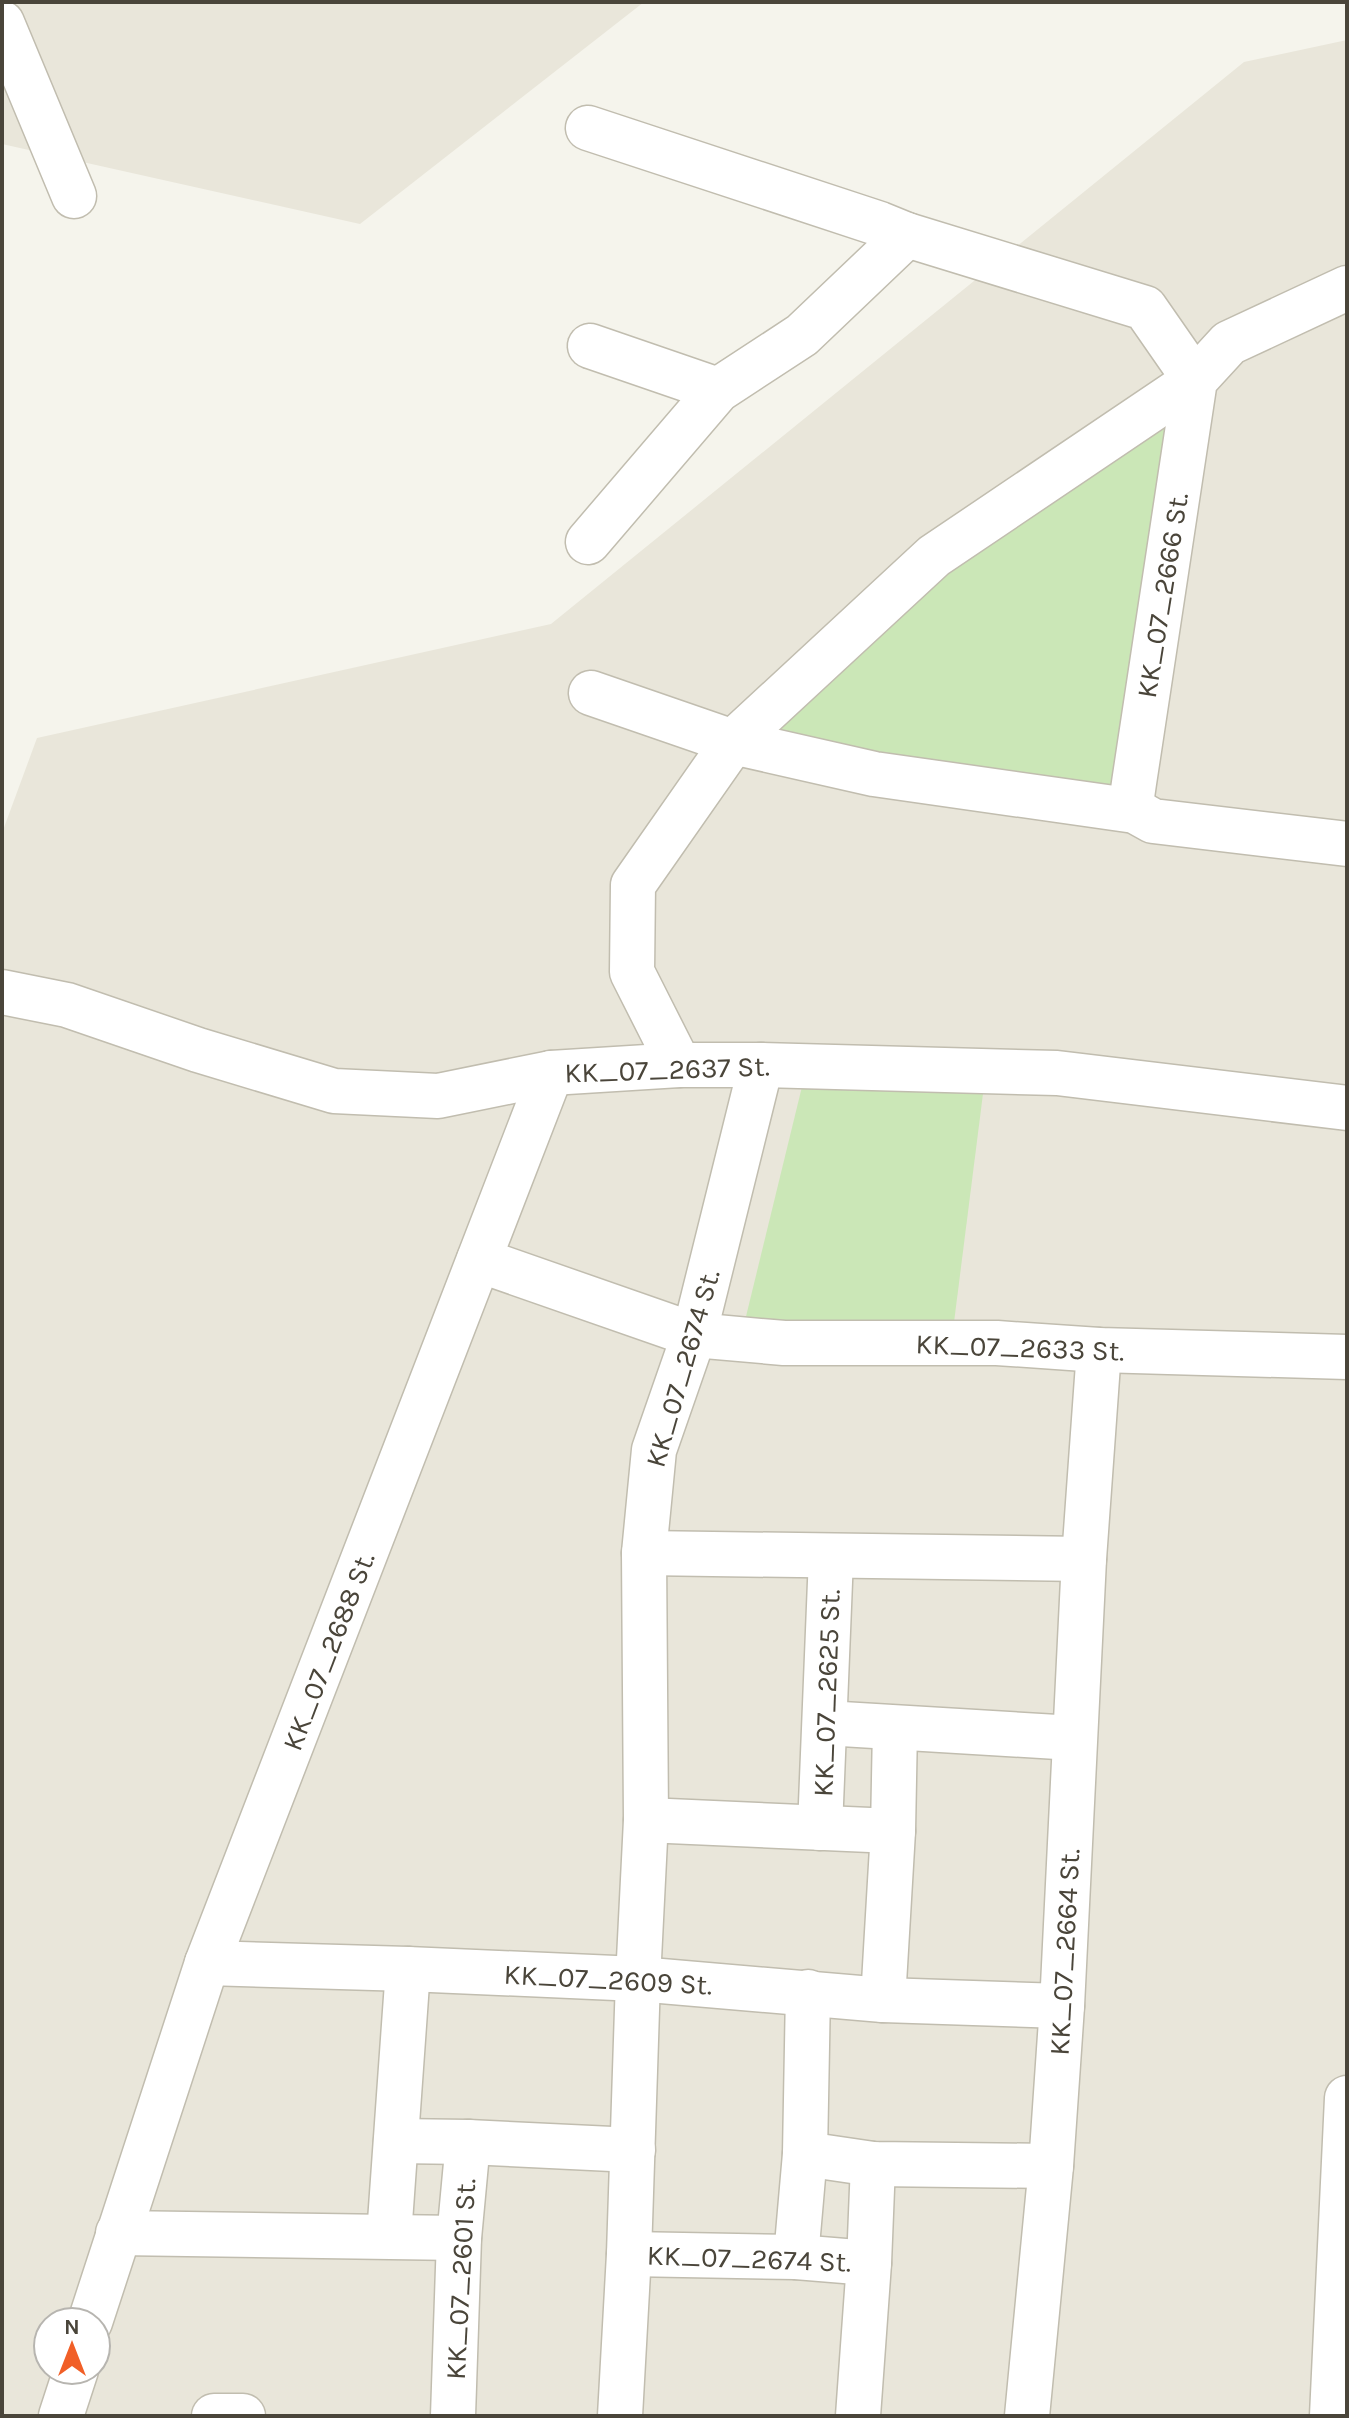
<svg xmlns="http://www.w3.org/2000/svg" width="1349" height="2418" font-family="Karla,sans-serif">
	<rect width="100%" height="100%" fill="#f5f4ec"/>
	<!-- residential -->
	<g fill="#e9e6da" fill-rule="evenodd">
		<polygon points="2,2 644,2 360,224 2,144"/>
		<path d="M1347,40v2376h-1345v-1583l35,-95 514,-114 693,-562zM48,2322h48v48h-48z"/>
	</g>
	<!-- green -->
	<g fill="#cbe7b7">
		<polygon points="1195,380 1135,811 733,742 934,556"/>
		<polygon points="808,1062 985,1078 951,1346 741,1337"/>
	</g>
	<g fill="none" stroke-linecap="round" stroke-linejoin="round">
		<!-- minor casing -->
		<g stroke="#c1bdaf" stroke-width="47">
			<g id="minor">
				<polyline points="2,23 74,196"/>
				<polyline points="588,128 880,224 907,235 1145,308 1195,380 934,556 733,742 633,885 632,972 679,1065"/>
				<polyline points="590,346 718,390"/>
				<polyline points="588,542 718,390 802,335 907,235"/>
				<polyline points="591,693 733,742 874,774 1135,811 1153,821 1347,844"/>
				<polyline points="1135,811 1132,797 1134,783 1195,380 1229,343 1347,288"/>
				<polyline points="2,992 67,1005 198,1050 334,1091 438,1096 551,1073 679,1065 761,1065 1057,1073 1347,1108"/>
				<polyline points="479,1260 694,1335 784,1343 997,1343 1099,1350 1347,1357"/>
				<polyline points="644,1553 1084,1559"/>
				<polyline points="825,1723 1074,1738"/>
				<polyline points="646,1820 893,1831"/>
				<polyline points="820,1828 831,1557"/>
				<polyline points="207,1963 408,1969 638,1979 883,2000 1062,2006"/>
				<polyline points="883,2000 893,1831 895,1728"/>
				<polyline points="396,2141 468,2142 633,2150"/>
				<polyline points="805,2154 873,2164 1051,2166"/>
				<polyline points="118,2233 459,2238"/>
				<polyline points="389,2236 408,1969"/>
				<polyline points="629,2254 796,2257 869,2263"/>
				<polyline points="796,2257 805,2154 808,1992"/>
				<polyline points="90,2322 207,1963 551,1073"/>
				<polyline points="61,2416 76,2370"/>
				<polyline points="214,2416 243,2416"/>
				<polyline points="453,2416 459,2238 468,2142"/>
				<polyline points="620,2416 629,2254 638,1979 646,1820 644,1553 654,1450 694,1335 761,1065"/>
				<polyline points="858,2416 869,2263 873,2164"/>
				<polyline points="1027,2416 1051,2166 1062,2006 1084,1559 1099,1350"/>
				<polyline points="1332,2416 1347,2098"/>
			</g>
		</g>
		<!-- minor -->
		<use href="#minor" stroke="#fff" stroke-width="44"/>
	</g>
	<g text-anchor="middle" stroke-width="6" stroke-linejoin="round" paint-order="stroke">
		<!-- street labels -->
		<g font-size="28" fill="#4a453a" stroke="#fff">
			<text transform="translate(1162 595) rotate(-81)" y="10">KK_07_2666 St.</text>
			<text transform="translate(667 1069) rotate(-2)" y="10">KK_07_2637 St.</text>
			<text transform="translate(1020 1347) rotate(2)" y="10">KK_07_2633 St.</text>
			<text transform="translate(682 1368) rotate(-74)" y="10">KK_07_2674 St.</text>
			<text transform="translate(328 1651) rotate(-69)" y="10">KK_07_2688 St.</text>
			<text transform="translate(826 1693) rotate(-88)" y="10">KK_07_2625 St.</text>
			<text transform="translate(1064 1952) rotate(-87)" y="10">KK_07_2664 St.</text>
			<text transform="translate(608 1979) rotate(3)" y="10">KK_07_2609 St.</text>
			<text transform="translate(749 2258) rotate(2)" y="10">KK_07_2674 St.</text>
			<text transform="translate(460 2279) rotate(-87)" y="10">KK_07_2601 St.</text>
		</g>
	</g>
	<!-- border -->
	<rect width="1349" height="2418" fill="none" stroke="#4a453a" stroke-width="8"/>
	<!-- north arrow -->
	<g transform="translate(72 2346)"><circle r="38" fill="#ffffff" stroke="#b7b5b0" stroke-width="2"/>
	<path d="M0-6L14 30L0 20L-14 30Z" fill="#f15f27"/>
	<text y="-12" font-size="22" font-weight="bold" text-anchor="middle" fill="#4a453a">N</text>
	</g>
</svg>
